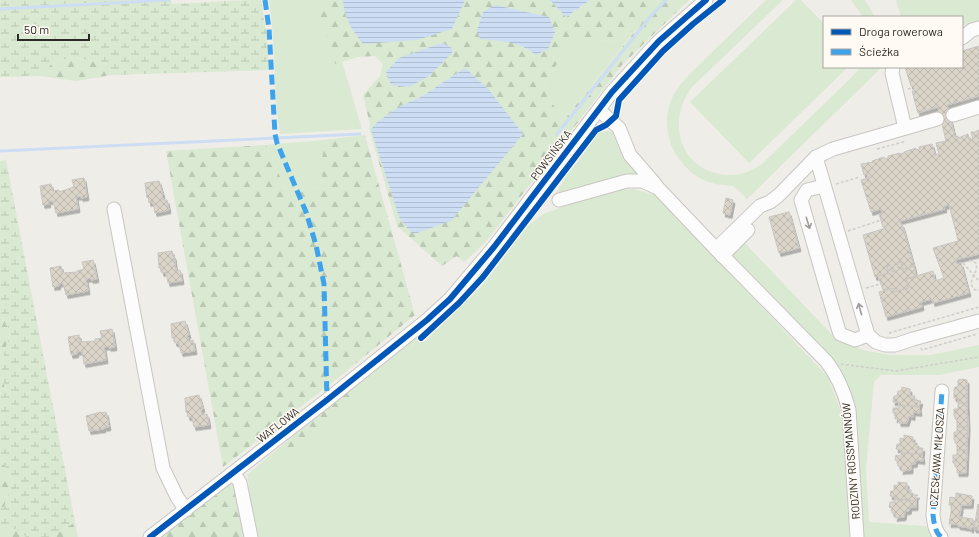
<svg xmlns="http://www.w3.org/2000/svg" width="979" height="537" font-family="Barlow,sans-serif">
	<defs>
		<pattern id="forest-firs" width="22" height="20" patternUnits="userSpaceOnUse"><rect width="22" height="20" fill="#dae9d1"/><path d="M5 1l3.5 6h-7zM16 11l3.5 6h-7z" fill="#bbc8b3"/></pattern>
		<pattern id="wetland-marsh" width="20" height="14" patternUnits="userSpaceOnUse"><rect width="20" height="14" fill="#dae9d1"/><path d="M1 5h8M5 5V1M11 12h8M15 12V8" fill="none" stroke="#bbc8b3"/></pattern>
		<pattern id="water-rules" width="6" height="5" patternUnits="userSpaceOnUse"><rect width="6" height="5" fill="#cdddf4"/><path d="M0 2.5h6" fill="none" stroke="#b0bed1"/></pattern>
		<pattern id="building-cross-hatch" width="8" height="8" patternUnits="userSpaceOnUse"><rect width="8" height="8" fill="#dad4c9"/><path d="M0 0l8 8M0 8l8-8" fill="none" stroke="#bbb6ac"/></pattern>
		<filter id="shadow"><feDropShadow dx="2" dy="3.5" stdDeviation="0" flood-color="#0004"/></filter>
	</defs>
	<rect width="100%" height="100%" fill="#efede8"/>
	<!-- grass -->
	<g fill="#dae9d1">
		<path d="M269,0h47l19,63 7,-1 20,67 -82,5c-7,-44 -4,-89 -11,-134z"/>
		<path d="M766,0h17l-90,86c-29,36 -12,88 37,89 11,1 22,-5 31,-10l91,-88 9,-10h21l-135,132 -13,-13c-25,-1 -40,-7 -55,-27 -13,-17 -16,-44 -6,-63 8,-16 24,-28 36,-41 19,-18 38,-37 57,-55z"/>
		<polygon points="796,0 801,0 824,24 824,67 848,67 749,163 690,102"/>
		<polygon points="851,0 865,0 875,17 863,17"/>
		<polygon points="896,0 979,0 979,21 962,26 962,17 901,17"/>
		<polygon points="637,28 564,120 552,103 545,83 574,37 612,42"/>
		<polygon points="607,131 614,132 619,143 640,177 617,178 556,194 565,178 599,132"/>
		<polygon points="323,140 323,188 286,190 266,145"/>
		<polygon points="633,189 656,195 828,377 842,414 850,537 256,537 247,475 274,452 296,447 354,386 415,336 424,342 481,287 528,226 543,214 605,192"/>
		<polygon points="742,240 838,341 867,351 890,355 931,355 979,345 979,367 939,375 881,375 874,382 866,469 869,522 926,526 933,537 860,537 850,397 726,255"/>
	</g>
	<!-- forest -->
	<g fill="url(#forest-firs)" fill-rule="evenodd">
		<path d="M316,0h232l3,1 15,16 24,-17h99l-67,65 -137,178 -21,19 -7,-6 -15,10 -45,-40 -28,-98 1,-3 -7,-30 17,-19 3,-12 -8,-8 -17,1 -23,7zM637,29l-73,91 -12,-17 -7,-20 29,-46 38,5z"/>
		<polygon points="75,58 99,62 110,65 111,75 76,81 40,76 55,60"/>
		<polygon points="365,135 415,315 338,378 223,467 166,151 266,145 286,190 322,188 323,140"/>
		<polygon points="0,310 10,333 1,364 5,389 0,394"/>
		<polygon points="354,386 349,397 296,447 274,452"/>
		<polygon points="0,458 13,481 4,507 0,507"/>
		<polygon points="227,483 234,483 246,537 157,537"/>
		<polygon points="75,522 78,537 51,537"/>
		<polygon points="0,529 17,529 26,537 0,537"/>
	</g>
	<!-- wetland -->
	<g fill="url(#wetland-marsh)">
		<path d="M0,0h171l1,4c29,-1 59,-4 89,-4l5,31 3,39 -158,5 -1,-10 -11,-3 -24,-4 -20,2 -15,16 -40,1z"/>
		<polygon points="6,160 75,522 51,537 26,537 17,529 0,529 0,507 4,507 13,481 0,458 0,394 5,389 1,364 10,333 0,310 0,161"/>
	</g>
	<!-- water -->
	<g fill="url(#water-rules)">
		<path d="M343,0h122l-13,29 -35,11 -54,4c-10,-12 -20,-28 -20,-44z"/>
		<polygon points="548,0 590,0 566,17 551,1"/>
		<path d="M495,5l54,12 6,15 -7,17 -12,6c-17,-14 -35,-14 -56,-16l-3,-9 6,-18z"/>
		<polygon points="442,43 452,48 452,53 429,76 409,87 391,85 386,72 399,58"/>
		<polygon points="465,68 489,90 523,134 451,221 414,234 407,228 399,217 371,130 376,123 400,106 421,97"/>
	</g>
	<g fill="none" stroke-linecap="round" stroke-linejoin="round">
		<!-- stream -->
		<g stroke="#cdddf4" stroke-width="3">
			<polyline points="0,9 169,0"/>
			<polyline points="557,134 650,17 666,0"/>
			<polyline points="0,151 360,134"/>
		</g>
	</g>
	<!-- building -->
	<g fill="url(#building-cross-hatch)" stroke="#c8c6c3" filter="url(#shadow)">
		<polygon points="979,46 979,96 947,105 955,137 958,136 958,138 968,134 969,140 973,139 971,132 976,132 976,131 979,130 979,254 955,260 957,264 961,263 969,293 933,303 932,299 921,302 922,307 886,317 879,292 893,288 894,292 908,288 906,279 933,271 935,281 944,278 933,248 958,241 958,240 949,205 944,206 945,209 900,221 901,224 902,224 914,266 903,269 901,262 897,263 899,270 892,272 890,265 887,266 889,273 875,277 863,235 886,228 886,226 883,227 879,214 882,213 881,209 871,212 861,180 868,178 867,174 864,175 861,164 873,162 872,161 884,157 885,159 888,158 888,156 900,153 900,154 904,153 904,152 916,148 916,150 920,149 919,147 932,144 935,155 939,154 936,143 946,141 938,107 918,113 912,91 915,91 914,88 913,86 911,86 905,67 962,67 962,51"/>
		<polygon points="84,178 87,197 81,198 81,196 76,197 78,209 56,213 53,201 48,201 49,204 43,205 40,186 51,184 52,191 59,190 59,192 74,187 72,180"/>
		<polygon points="159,181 163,195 162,195 163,200 167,200 169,210 155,213 153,202 149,203 148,197 147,198 145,183"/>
		<polygon points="726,198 733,200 730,215 723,213"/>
		<polygon points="789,212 799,248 779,253 769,217"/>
		<polygon points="172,251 173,256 174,256 176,271 180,270 182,281 168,283 166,272 162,273 161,268 159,268 158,253"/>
		<polygon points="93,260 97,279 91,280 91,278 86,279 88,291 66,295 63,283 58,284 59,286 53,287 50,268 61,266 62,273 77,272 77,271 84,269 82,262"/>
		<polygon points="901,262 903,269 914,266 916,276 906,279 908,288 894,292 893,288 883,290 878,276 889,273 887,266 890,265 892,272 899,270 897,263"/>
		<polygon points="185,321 189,335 187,335 189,341 193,340 195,351 181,353 179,343 175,343 174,338 172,338 171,324"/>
		<polygon points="112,329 115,347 109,348 109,346 104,347 106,360 84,364 82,351 76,352 77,354 71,355 68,337 79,335 80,342 95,341 95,339 102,338 100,331"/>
		<polygon points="962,379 967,380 967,403 958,403 958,398 954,398 954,390 955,387 958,387 958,380"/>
		<polygon points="902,387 910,389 910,396 915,396 914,400 921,401 919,407 899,405 899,402 893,402 894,396 897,396 898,391 901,391"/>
		<polygon points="199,395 203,409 201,409 202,415 207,414 209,425 194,427 192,417 188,417 187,412 186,412 185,398"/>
		<polygon points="958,403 967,403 968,427 957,427 957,419 955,419 955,417 954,416 954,409 958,409"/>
		<polygon points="899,405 919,407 920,413 913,412 913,417 909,416 907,423 899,423 899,419 895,419 896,413 893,413 893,408 899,408"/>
		<polygon points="101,412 101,413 106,412 109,427 103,428 104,429 89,431 86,416"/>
		<polygon points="957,427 968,427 967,450 957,450 957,443 955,443 955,440 954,440 954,432 957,432"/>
		<polygon points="904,435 913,437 913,443 917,443 917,448 923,448 922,454 901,453 902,450 896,449 897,444 900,444 900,438 904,439"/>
		<polygon points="957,450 967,450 966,473 957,473 957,466 955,466 955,463 953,463 953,455 957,455"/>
		<polygon points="901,453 922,454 923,461 916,460 915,464 911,464 911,470 901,471 902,467 898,466 898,461 895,460 896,455 901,456"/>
		<polygon points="898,482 907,483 907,490 911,490 911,495 918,495 916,496 916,501 895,499 896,497 890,496 891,491 894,491 894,485 898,486"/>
		<polygon points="956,493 972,496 971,505 961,505 961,509 959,517 973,519 972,521 975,521 974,527 972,527 971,530 970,528 958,526 958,524 949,524 952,506 949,505 950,497 956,498"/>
		<polygon points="895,499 916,501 916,507 910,507 909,511 905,511 904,517 895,518 896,514 892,513 892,508 889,507 890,502 895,502"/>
		<polygon points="978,504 979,505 979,530 974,529"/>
	</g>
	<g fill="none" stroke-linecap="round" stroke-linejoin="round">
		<!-- minor casing -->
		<g stroke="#c7c6c2" stroke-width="15">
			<g id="minor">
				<polyline points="962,38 972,30 979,28"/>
				<polyline points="893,67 892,73 905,128"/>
				<polyline points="599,110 619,128 630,155 656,185"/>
				<polyline points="953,115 979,107"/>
				<polyline points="816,157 868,335 855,340 840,334 838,328 801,200 807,190 824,186"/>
				<path d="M559,200l68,-19h15l16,7 58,61 110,112c12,15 18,30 23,49l8,127"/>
				<polyline points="114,209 163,468 177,497 186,510"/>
				<polyline points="716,249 760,206 770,202 779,195 816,157 833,149 937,119"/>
				<polyline points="722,256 748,230"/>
				<polyline points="868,335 876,342 885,345 895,345 913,339 979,321"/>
				<polyline points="231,474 237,478 240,483 251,537"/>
				<polyline points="150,537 327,400 427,320 450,299 494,247 612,92 659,41 706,0"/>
				<path d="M941,537c-6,-5 -7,-14 -8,-22l9,-124"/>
			</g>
		</g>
		<!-- path -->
		<g stroke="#cecdcb" stroke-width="1.5" stroke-dasharray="3 2" stroke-linecap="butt">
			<polyline points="908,89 914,88"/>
			<polyline points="877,149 903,142 904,141"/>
			<polyline points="836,184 860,177"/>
			<polyline points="848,231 881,220"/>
			<path d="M969,260l7,3c3,13 -11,16 -1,27h4"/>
			<polyline points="963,263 979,281"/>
			<polyline points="866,288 880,284"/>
			<polyline points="889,333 979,307"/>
			<polyline points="921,348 922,350 977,334"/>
			<polyline points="841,364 896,371 979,357"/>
		</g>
		<!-- minor -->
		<use href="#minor" stroke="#fdfcfc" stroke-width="13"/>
		<!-- quiet -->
		<g stroke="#3ea3eb" stroke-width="5" stroke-dasharray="10 5" stroke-linecap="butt">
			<polyline points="265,0 269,29 275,134 277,143 306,212 316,245 324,284 327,400"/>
			<path d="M941,537c-6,-5 -7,-14 -8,-22l9,-124"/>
		</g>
		<!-- cycleway casing -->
		<g stroke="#fffbf4" stroke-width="8">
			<g id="cycleway">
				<polyline points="421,338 459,303 483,277 596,130 606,125 616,116 619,100 663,51 693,24 723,0"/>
				<polyline points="150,537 327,400 427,320 450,299 494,247 612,92 659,41 706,0"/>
			</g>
		</g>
		<!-- cycleway -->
		<use href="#cycleway" stroke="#0057b8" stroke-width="6"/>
	</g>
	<!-- one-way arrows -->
	<defs><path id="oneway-shaft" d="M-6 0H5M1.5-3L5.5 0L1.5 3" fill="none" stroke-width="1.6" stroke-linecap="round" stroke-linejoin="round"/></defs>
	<g stroke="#9e9d9c">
		<use href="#oneway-shaft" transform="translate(808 223) rotate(73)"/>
		<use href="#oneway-shaft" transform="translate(860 309) rotate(-105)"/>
	</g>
	<g text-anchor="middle" stroke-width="3" stroke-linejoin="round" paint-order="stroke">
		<!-- street labels -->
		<g font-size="11" fill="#2b2926" stroke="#fffbf4">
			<text transform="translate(551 155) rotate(-53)" y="4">POWSIŃSKA</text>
			<text transform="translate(278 425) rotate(-38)" y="4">WAFLOWA</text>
			<text transform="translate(937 457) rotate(-86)" y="4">CZESŁAWA MIŁOSZA</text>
			<text transform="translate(851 461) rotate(-95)" y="4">RODZINY ROSSMANNÓW</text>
		</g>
	</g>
	<!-- legend -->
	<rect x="823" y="16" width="140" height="52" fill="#fffbf4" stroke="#aaa7a2"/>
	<rect x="831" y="29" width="20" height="6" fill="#0057b8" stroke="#aaa7a2"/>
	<text x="859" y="36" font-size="12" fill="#2b2926">Droga rowerowa</text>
	<rect x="831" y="49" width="20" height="6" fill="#3ea3eb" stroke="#aaa7a2"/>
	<text x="859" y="56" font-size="12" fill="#2b2926">Ścieżka</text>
	<!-- scale -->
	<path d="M18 34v6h71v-6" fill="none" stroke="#2b2926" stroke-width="2"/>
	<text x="24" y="34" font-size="12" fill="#2b2926" stroke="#fffbf4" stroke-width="3" paint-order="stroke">50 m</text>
</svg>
